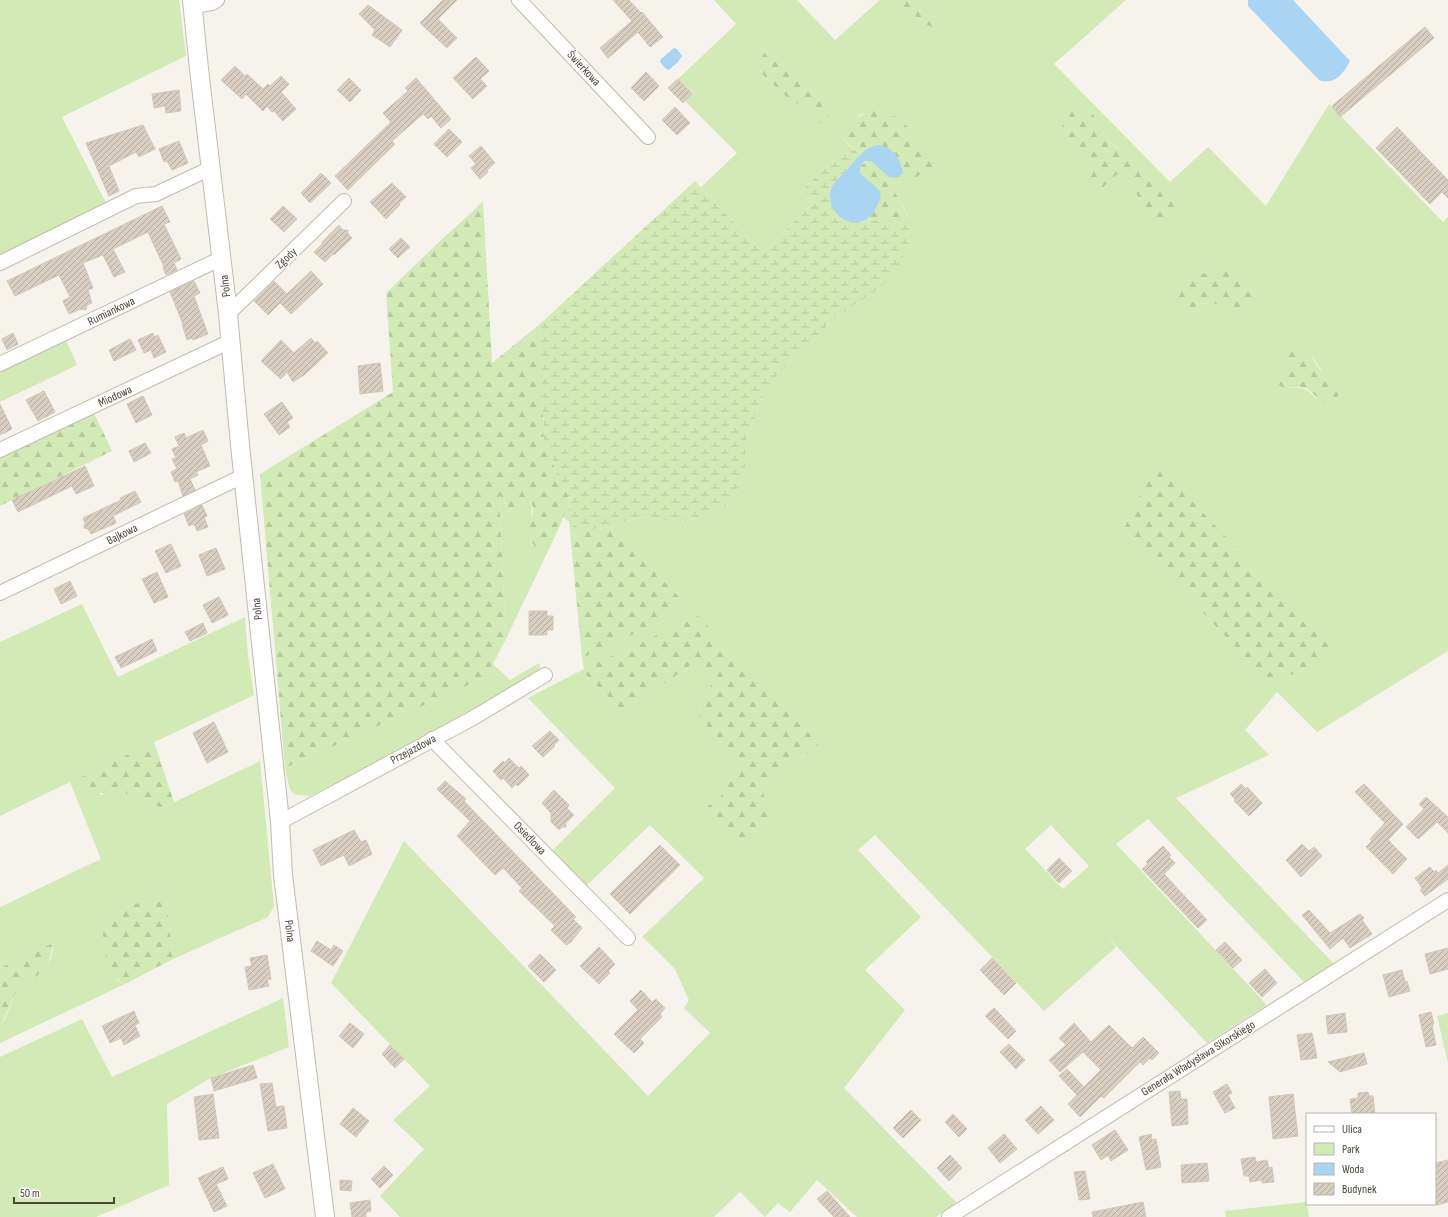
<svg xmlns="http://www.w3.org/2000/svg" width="1448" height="1217" font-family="'Sofia Sans Condensed',sans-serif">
	<defs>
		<pattern id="forest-firs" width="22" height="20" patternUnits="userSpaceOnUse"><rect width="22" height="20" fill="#d2eab5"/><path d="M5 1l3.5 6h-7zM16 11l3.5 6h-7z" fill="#b6ca9c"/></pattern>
		<pattern id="wetland-marsh" width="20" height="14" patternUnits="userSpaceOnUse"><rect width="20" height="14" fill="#d2eab5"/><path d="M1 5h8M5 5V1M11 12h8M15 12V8" fill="none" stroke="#b6ca9c"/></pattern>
		<pattern id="building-hatch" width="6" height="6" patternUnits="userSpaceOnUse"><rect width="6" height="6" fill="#d8cfc1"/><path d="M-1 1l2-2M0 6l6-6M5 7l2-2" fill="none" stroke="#b1aa9e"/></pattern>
	</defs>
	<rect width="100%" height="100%" fill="#f6f3ec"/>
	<!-- green -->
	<g fill="#d2eab5" fill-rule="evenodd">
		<polygon points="0,0 179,0 186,56 62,117 107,205 0,257"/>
		<path d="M714,0h83l38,40 45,-40h16l29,24 14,-3 -5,-5 -13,-16h205l-72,64 116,118 38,-35 58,59 63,-102 114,118 5,-5v434l-131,81 -40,-40 -32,38 24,25 -93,43 158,166 -29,19 -157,-164 -32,25 151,161 -60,38 -100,-107 9,11 -72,64 -169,-176 -17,15 63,67 -56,53 40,40 -61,78 113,115 -21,14h-79l-40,-37 -27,32 -12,-9 -13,14 -25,-25 -26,25h-314l-20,-21 44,-47 -31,-29 37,-34 -99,-103 73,-142 244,255 62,-63 -26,-25 5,-8 -14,-31 -23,-23 -10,-9 62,-59 -54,-53 -64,61 -34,-35 63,-63 -87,-90 56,-29 -2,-11 85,-39 17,-17 -73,-75 22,-9 19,-1 21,6 14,-2 40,-15 13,-21 5,-18v-17l2,-13 17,-44 17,-23 29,-26 23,-25 46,-30 32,-68 -16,-29 2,-6 4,-4 8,-1 25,-22 -37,-42 -19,-7 -17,4 -15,13 -9,5 12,13 -49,47 12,12 -49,49 -62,-66 36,-34 -52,-52 7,-7 -14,-15 58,-55zM773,50l44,71 -13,-15 -13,-5 -29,-27 -3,-5zM1102,130c8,16 16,16 29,27 15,12 29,25 40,40l-23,17 -19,-33 -6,-6h-7l-3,3 -28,-3 5,-12 -1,-5 -22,-19zM1219,266l8,42c-11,-6 -21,-7 -33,-1l-7,-30 11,-1zM1302,347c15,9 15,24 31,34l-17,18c-8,-10 -14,-13 -27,-11l-10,-14c6,-6 8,-11 4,-19l5,-6zM1156,464l173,183 -33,26 -32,5 -140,-150zM698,617l121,127 -57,44 2,8 7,11 -64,-1 10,-5 7,-9 11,-22 -10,-24 -25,-27 -1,-13 12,-21v-7l-4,-9 -10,-9 -23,17 -52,34 -38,-38v-3zM1051,825l38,41 -26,23 -38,-40z"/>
		<polygon points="66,340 77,365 0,402 0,371"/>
		<path d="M499,496l5,2 1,6 17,2 3,-9h4c8,17 -4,31 3,48l13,4h4l-43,90z"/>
		<polygon points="82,604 118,677 245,617 248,656 254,695 81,777 101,795 115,789 162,808 260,761 274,906 268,917 173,959 165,890 102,920 106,955 118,981 125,984 0,1043 0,1026 5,1019 15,993 22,984 36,976 48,964 52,955 53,943 0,968 0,907 101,859 70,782 0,816 0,642"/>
		<polygon points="539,663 541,671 469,715 310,796 296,795 290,790 285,768 486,677 493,664 510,680"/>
		<polygon points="283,998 289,1047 211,1078 167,1104 169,1185 96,1217 0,1217 0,1057 82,1019 112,1077"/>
		<polygon points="1448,1013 1448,1063 1437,1016"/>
		<polygon points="1307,1202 1309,1217 1226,1217 1225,1211"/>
	</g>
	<!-- forest -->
	<g fill="url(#forest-firs)">
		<polygon points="896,0 921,0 934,16 939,21 940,24 935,28 925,24"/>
		<path d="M768,50l11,2c9,11 49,51 49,62 0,4 -3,7 -7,10l-4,-3 -13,-15 -13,-5 -29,-27 -4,-9 5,-10z"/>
		<path d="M1082,107c21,11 15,22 30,37 4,4 9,5 13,8 14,9 48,38 49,54 1,7 -4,12 -9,16l-12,-3 -5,-5 -19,-33 -6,-6h-7l-13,12h-7l-11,-8c-1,-7 5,-13 4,-21 -12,-11 -32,-21 -25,-39 3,-8 10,-10 18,-12z"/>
		<path d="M878,110l19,7 9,8 28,34 -1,8 -24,14 -8,1 -4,4 -2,6 12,23 -5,7 -5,2 -30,-5 9,-11 1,-20 -10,-7 -7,-8v-6l6,-6h5l18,16 -27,-25 -2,3 -23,-23c14,-8 24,-21 41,-22z"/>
		<path d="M483,201l9,162 48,-39 4,118 6,9 9,33 6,6 6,11 -22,48c-19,3 -21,-12 -19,-27 1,-4 3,-8 3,-12 0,-5 -2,-8 -4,-13h-4l-5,14 -5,1 -7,-3 -4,-11 -5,-2 7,143 -20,38 -201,91 -25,-294 133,-82 -7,-99 56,-54 28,-25z"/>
		<path d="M1219,266c15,2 23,7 31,20 3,3 5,6 6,11 -4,4 -8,12 -13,13 -15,6 -31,-20 -53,1l-8,-3 -4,-5 -3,-11 3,-9 9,-6 11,-1z"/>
		<path d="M1296,346l6,1 6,3 11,19 19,16 1,5 -1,6 -6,7c-16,1 -15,-10 -27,-15 -8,-3 -15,0 -23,0l-5,-6c1,-3 1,-5 2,-7 3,-8 10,-9 3,-20l6,-6z"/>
		<polygon points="93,411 112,451 0,506 0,455"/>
		<path d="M1156,463l174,184c-7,8 -14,17 -23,22 -12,7 -29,7 -43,9l-140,-150z"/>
		<polygon points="569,521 580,529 590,530 611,527 684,602 667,619 582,658"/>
		<polygon points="698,616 819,744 762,788 764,796 776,811 741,844 707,806 717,801 724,792 735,770 725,746 700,719 699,706 711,685 711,678 707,669 696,661 674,677 622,711 584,673 584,669"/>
		<path d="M154,742l20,60 -12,6 -47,-19c-13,5 -19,8 -33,0l-1,-12z"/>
		<path d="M165,890l8,69 -48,25c-22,-10 -21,-43 -23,-64z"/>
		<path d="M53,943c-2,14 -5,27 -18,34 -8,4 -15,8 -19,15 -7,11 -9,24 -16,34v-58z"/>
	</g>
	<!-- wetland -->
	<polygon fill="url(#wetland-marsh)" points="849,145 860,155 831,188 830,197 832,206 861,222 867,219 897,224 902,222 907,215 911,221 912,234 899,267 879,289 833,319 810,344 781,370 764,393 747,437 745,450 745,467 740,485 727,506 687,521 673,523 652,517 633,518 611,527 590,530 580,529 564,518 571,501 565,490 559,484 550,451 544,442 540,324 695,181 763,253 812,204 800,192"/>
	<!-- water -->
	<g fill="#a9d4f2">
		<path d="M1248,0h45l57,61c-6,12 -16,25 -31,19l-71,-74z"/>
		<polygon points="674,48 677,49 682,56 678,62 669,70 665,68 660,62 661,59"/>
		<path d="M877,145c16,1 23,13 26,28l-7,5 -7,-1 -18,-16h-6l-5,6v6c4,5 18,14 20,19 2,4 -1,10 -3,14 -16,34 -54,9 -46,-17 2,-6 8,-10 12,-15 10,-10 18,-25 34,-29z"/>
	</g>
	<!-- building -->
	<g fill="url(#building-hatch)" stroke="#d3c7b4">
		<polygon points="443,0 457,0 438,19 457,38 447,48 420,23"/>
		<polygon points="613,0 629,0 641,13 642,12 663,37 650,47 638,32 608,58 600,48 632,21"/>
		<polygon points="368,5 402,30 390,47 372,35 375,30 359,14"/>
		<polygon points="1425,27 1434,38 1340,117 1332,106"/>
		<polygon points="476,57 489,71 480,79 487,86 473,99 453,78"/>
		<polygon points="235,66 245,76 247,74 263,89 268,84 270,86 281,76 289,84 281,92 296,109 283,121 274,111 272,112 267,106 263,111 246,94 242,99 221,80"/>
		<polygon points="646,72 659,86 644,101 631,88"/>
		<polygon points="349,78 361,90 350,102 337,90"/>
		<polygon points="416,78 451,119 441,128 431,116 428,119 423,114 392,141 395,144 348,190 335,176 391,122 383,113 408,91 405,88"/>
		<polygon points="678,79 692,94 683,103 668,88"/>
		<polygon points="179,90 181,111 166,113 165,106 154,108 152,94"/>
		<polygon points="675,107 690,123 677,135 662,120"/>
		<polygon points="143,125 155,149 139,157 136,152 109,166 119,191 109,196 86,143"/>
		<polygon points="1397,127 1448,180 1448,198 1442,192 1430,204 1376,148"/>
		<polygon points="449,129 462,142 447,157 434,144"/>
		<polygon points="179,141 188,163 172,170 167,161 164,162 159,149"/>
		<polygon points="481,146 495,163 487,170 488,172 480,179 471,168 476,164 469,156"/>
		<polygon points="321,173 331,183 310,203 301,193"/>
		<polygon points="392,183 406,197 399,203 400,205 386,219 370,202"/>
		<polygon points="162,206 170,222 164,224 181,259 174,263 177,270 166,275 163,268 164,267 148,232 113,249 125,272 114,277 103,255 83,263 93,288 88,290 92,303 87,305 86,310 81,309 69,314 63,301 70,297 59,275 15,296 7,281"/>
		<polygon points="283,206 297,219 284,232 270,219"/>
		<polygon points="339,225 343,230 348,230 348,234 352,238 334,255 333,254 325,262 314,252 323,243 322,242"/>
		<polygon points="401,238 410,247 398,258 389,249"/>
		<polygon points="311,271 323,284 291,314 280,303 268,315 254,301 274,281 287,294"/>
		<polygon points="194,281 200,293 194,296 208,334 193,340 192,338 187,340 182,324 183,324 170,292"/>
		<polygon points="13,333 18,344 7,350 2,339"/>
		<polygon points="153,333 154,337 158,335 166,352 154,358 151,350 144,353 138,340"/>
		<polygon points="311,338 315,343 317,341 328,353 304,375 293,382 287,372 281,379 261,361 281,340 294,353"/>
		<polygon points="130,339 136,350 114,361 109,350"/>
		<polygon points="380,363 383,391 360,394 358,366"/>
		<polygon points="44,391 55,412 38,421 26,400"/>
		<polygon points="143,396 152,415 136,423 127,404"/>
		<polygon points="282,402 293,418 287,422 290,427 279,435 264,414"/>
		<polygon points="0,404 12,429 0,435"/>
		<polygon points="203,430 208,441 201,445 210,466 196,472 198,475 190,479 195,490 183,496 178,481 175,482 171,472 177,469 172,459 176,458 172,449 179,446 175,437 184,433 186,438"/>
		<polygon points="145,443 151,453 134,462 129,451"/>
		<polygon points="85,466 94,486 76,494 72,486 18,512 12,500"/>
		<polygon points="135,491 141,502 113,516 116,523 91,534 88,529 84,528 85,523 83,518 121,500 120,498"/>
		<polygon points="202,505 207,516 204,517 208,527 197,531 194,524 189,526 184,514"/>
		<polygon points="171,544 181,566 166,573 155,551"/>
		<polygon points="216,548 225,569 207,576 199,555"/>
		<polygon points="157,572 168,597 154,603 142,579"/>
		<polygon points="70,581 77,596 61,604 54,589"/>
		<polygon points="219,597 228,615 212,623 203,605"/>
		<polygon points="529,611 547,611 547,616 553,616 553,630 547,630 547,635 529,635"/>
		<polygon points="203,623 207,633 190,641 185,632"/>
		<polygon points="152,639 157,651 121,668 115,657"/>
		<polygon points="214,722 228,752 207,763 193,733"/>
		<polygon points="550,731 559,740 554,745 555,746 543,757 532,746"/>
		<polygon points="509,758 519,768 521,766 529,775 518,786 516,784 512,788 503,778 501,780 493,771 503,761 504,763"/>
		<polygon points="445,781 466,799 464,801 576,917 573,919 582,928 571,942 566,945 551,930 555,926 519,891 522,888 503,868 495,875 457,836 470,821 437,789"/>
		<polygon points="1241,784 1246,789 1247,787 1262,803 1249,816 1234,801 1235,799 1230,794"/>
		<polygon points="1364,784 1403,824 1388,840 1407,859 1393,874 1366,847 1372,841 1370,839 1385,823 1355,792"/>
		<polygon points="554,790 569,805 567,808 574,815 566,823 566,827 562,827 559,830 551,822 551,813 542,803"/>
		<polygon points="1426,797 1448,817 1448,833 1437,822 1418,839 1406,827 1424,809 1419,804"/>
		<polygon points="354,830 361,842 366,840 372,854 349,866 344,855 321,866 313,850"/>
		<polygon points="1302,844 1309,851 1314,847 1322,856 1301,877 1286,860"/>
		<polygon points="660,845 680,865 630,914 610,894"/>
		<polygon points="1163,846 1171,855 1169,857 1175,863 1164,874 1207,920 1198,928 1142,869 1148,864 1146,862"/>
		<polygon points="1059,858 1072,871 1059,883 1047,870"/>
		<polygon points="1448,865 1448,879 1425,896 1420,890 1422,888 1415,878 1430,867 1434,872 1436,870 1438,873"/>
		<polygon points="1309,910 1330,933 1360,914 1364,918 1362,920 1372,934 1350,948 1343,938 1330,949 1302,915"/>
		<polygon points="317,941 331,950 334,945 343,951 333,966 311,951"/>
		<polygon points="1225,942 1242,960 1233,968 1216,950"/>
		<polygon points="599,947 615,964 608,971 610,973 599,984 580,966"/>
		<polygon points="1448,948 1448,969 1430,974 1425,954"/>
		<polygon points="540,954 556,970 544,982 528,966"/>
		<polygon points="267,955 271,979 267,980 269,986 249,990 245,967 252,966 250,958"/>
		<polygon points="992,958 1016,983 1004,995 980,970"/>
		<polygon points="1265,969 1277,983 1262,997 1249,983"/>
		<polygon points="1402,970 1405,982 1407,981 1410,991 1389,997 1383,975"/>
		<polygon points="641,990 652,1002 656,999 665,1008 660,1014 662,1017 640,1039 644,1043 634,1053 614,1034 638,1010 630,1001"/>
		<polygon points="994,1008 1016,1031 1008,1039 985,1016"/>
		<polygon points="134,1011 139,1023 135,1025 140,1036 124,1045 121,1038 110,1043 102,1026"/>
		<polygon points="1431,1012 1434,1024 1432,1025 1436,1045 1426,1047 1419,1015"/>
		<polygon points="1345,1013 1347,1032 1328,1034 1326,1016"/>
		<polygon points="350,1023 364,1034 353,1048 339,1036"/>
		<polygon points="1074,1023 1091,1042 1109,1025 1132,1048 1143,1037 1159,1053 1152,1060 1150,1058 1143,1065 1140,1062 1104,1098 1101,1096 1080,1117 1068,1104 1077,1095 1059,1076 1067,1069 1084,1087 1101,1070 1083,1052 1060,1072 1049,1060 1066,1045 1059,1038"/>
		<polygon points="1312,1033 1317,1058 1301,1060 1297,1035"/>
		<polygon points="1009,1044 1025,1060 1016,1069 1000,1052"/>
		<polygon points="390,1045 404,1059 395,1068 382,1054"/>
		<polygon points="1364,1053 1367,1064 1340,1072 1328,1062"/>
		<polygon points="253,1065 257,1078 214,1091 211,1078"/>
		<polygon points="272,1083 276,1107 284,1106 287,1128 268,1131 260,1084"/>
		<polygon points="1227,1084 1232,1093 1228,1095 1235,1108 1225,1113 1213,1092"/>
		<polygon points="1180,1091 1181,1099 1187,1099 1188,1124 1172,1126 1169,1092"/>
		<polygon points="1368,1092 1369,1096 1373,1096 1375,1114 1352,1114 1350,1099 1358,1098 1358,1093"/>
		<polygon points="213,1094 219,1138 199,1140 194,1097"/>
		<polygon points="1293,1094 1298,1136 1273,1139 1269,1097"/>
		<polygon points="1041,1106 1054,1120 1038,1134 1025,1120"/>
		<polygon points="353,1108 369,1121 356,1137 340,1124"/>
		<polygon points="911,1110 921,1120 903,1138 893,1128"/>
		<polygon points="953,1114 967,1129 959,1137 945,1122"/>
		<polygon points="1115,1130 1128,1150 1111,1161 1108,1155 1101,1160 1092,1145"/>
		<polygon points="1004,1134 1017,1149 1000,1163 988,1148"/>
		<polygon points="1151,1134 1152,1140 1156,1139 1161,1167 1146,1170 1139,1137"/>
		<polygon points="950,1155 962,1168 949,1181 937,1168"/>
		<polygon points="1255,1157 1256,1162 1267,1160 1269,1168 1272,1167 1274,1182 1262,1183 1262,1180 1250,1182 1249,1176 1244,1176 1241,1159"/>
		<polygon points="1448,1160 1448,1202 1437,1205 1435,1197 1435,1163"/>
		<polygon points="1207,1163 1209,1181 1182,1183 1181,1165"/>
		<polygon points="273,1164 285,1189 265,1198 253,1173"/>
		<polygon points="384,1166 393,1175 380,1188 371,1179"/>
		<polygon points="223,1167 228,1179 216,1184 227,1206 214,1212 198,1178"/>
		<polygon points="1085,1171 1090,1199 1079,1200 1074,1172"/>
		<polygon points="340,1180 352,1181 351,1191 340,1190"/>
		<polygon points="827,1191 850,1217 834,1217 817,1199"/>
		<polygon points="370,1200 371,1211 366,1212 366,1217 352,1217 350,1203"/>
		<polygon points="1143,1202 1146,1217 1093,1217 1092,1212"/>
	</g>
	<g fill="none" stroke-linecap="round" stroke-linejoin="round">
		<!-- minor casing -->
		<g stroke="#c2bbae" stroke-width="16">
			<g id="minor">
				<polyline points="519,0 648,137"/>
				<polyline points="193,6 212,3 217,0"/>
				<polyline points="0,263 136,196 156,194 211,168"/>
				<polyline points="228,314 344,201"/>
				<polyline points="0,364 222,258"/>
				<polyline points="0,450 231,341"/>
				<polyline points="0,593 243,476"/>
				<polyline points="432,739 628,938"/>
				<polyline points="280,822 473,718 545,675"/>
				<polyline points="949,1217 1448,900"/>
			</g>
		</g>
		<!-- tertiary casing -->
		<g stroke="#c2bbae" stroke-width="20">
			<polyline id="tertiary" points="192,0 199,69 228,314 240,445 280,822 283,875 325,1217"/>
		</g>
		<!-- minor -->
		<use href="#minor" stroke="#fff" stroke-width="14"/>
		<!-- tertiary -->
		<use href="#tertiary" stroke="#fff" stroke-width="18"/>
	</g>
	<g text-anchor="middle" stroke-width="3" stroke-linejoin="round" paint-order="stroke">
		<!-- street labels -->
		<g font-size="12" fill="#4b4439" stroke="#fff">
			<text transform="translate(584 68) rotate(47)" y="4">Świerkowa</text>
			<text transform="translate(286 258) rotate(-44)" y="4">Zgody</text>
			<text transform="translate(225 286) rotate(-97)" y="4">Polna</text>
			<text transform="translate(111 311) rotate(-26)" y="4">Rumiankowa</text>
			<text transform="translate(115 396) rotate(-25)" y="4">Miodowa</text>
			<text transform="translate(122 534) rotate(-26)" y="4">Bajkowa</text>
			<text transform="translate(257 609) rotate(-96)" y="4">Polna</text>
			<text transform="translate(413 749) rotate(-28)" y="4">Przejazdowa</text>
			<text transform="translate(530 838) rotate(46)" y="4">Osiedlowa</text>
			<text transform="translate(290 931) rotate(83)" y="4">Polna</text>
			<text transform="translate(1198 1058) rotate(-32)" y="4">Generała Władysława Sikorskiego</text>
		</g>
	</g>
	<!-- legend -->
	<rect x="1306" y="1113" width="130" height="92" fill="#ffffff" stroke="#b7b4b0"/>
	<rect x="1314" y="1126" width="20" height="6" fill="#ffffff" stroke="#b7b4b0"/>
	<text x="1342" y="1133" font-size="12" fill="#4b4439">Ulica</text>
	<rect x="1314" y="1143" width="20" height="12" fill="#d2eab5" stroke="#b7b4b0"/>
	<text x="1342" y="1153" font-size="12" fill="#4b4439">Park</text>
	<rect x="1314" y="1163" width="20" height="12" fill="#a9d4f2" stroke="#b7b4b0"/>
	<text x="1342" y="1173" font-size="12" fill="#4b4439">Woda</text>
	<rect x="1314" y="1183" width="20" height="12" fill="url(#building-hatch)" stroke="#b7b4b0"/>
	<text x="1342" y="1193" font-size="12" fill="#4b4439">Budynek</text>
	<!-- scale -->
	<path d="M14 1197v6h100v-6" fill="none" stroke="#4b4439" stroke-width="2"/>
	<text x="20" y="1197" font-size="12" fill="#4b4439" stroke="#ffffff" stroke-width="3" paint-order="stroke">50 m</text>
</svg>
